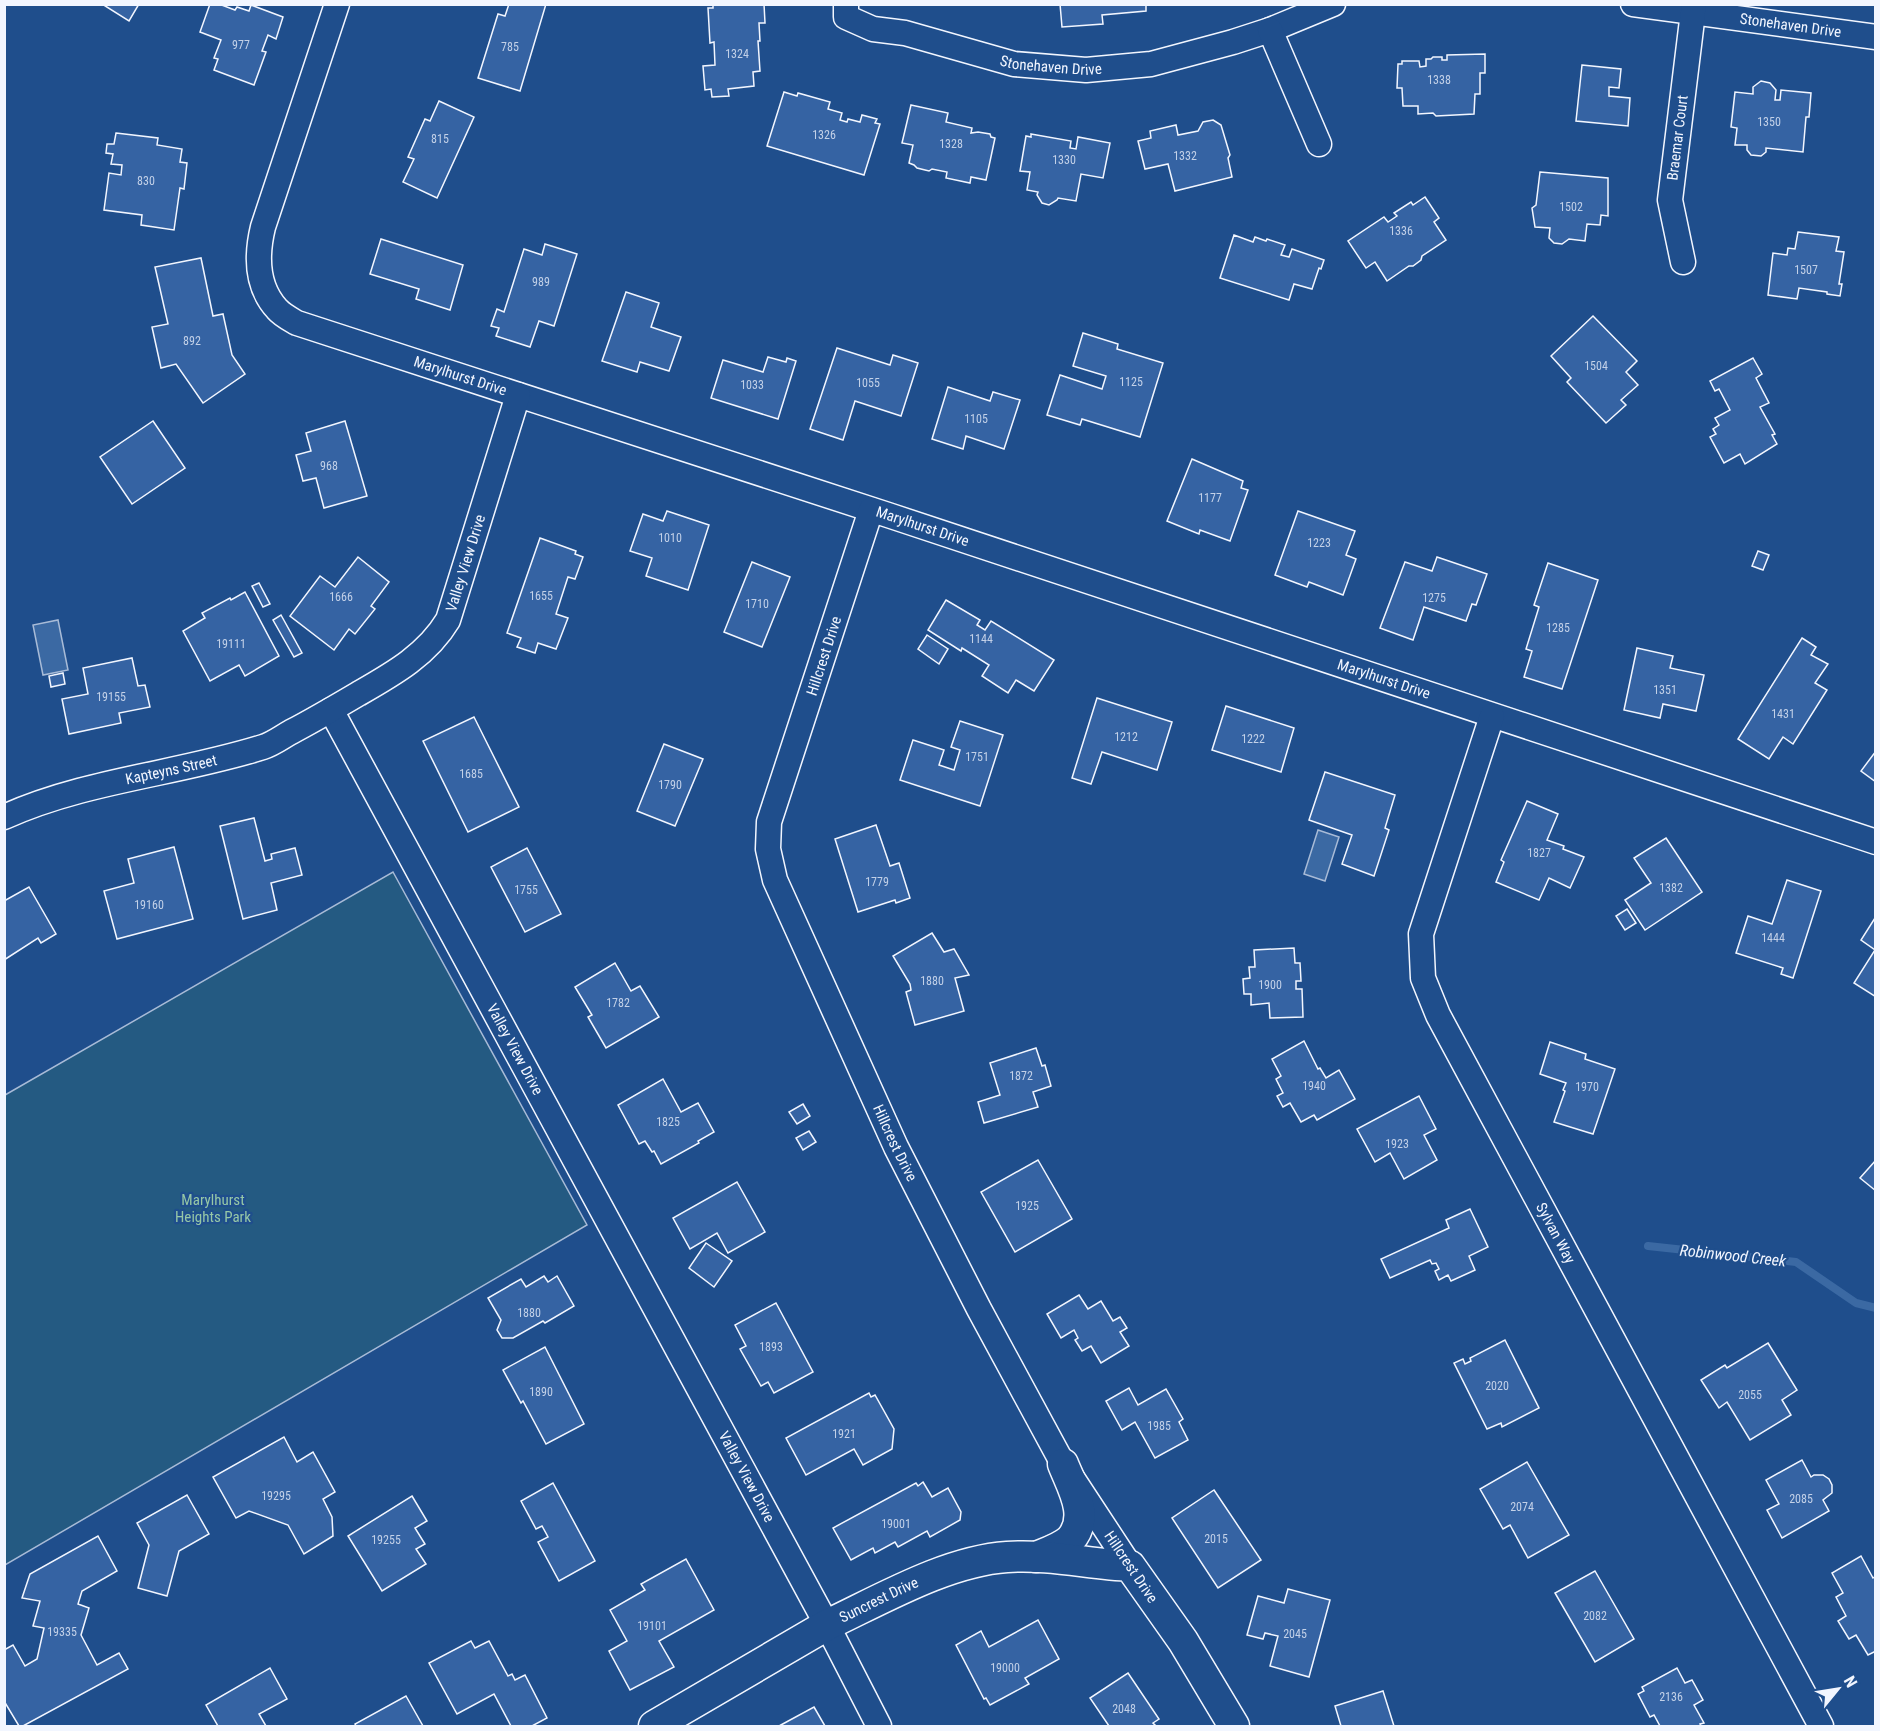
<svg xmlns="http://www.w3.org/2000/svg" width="1880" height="1731" font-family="'Roboto Condensed',sans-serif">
	<rect width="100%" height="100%" fill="#1f4e8c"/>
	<!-- green -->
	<polygon fill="#245a82" stroke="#a8bbd7" stroke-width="1.5" points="393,872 587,1225 5,1565 5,1095"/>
	<!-- water -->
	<g fill="#3b69a3" stroke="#a8bbd7" stroke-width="1.5">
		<polygon points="58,620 68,670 43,675 33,625"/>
		<polygon points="1318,830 1339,837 1325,881 1304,874"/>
	</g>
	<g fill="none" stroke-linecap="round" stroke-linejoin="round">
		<!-- stream -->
		<polyline stroke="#3b69a3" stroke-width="8" points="1648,1246 1796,1262 1856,1303 1876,1308"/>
	</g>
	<!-- building -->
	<g fill="#3563a3" stroke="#f2f6ff" stroke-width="1.5">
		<polygon points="102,4 139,4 129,21"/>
		<polygon points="210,4 219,4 235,10 237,7 249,11 251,5 283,17 276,39 268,35 262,51 266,52 254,85 214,70 218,59 214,58 221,40 200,32"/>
		<polygon points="509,4 546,4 520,91 478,78 498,14 505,16"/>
		<polygon points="713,4 764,4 765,23 759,23 760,41 758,41 760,71 753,72 754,86 728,89 729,96 712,97 711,89 705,90 703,66 715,65 714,42 710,43 708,8 713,8"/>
		<polygon points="1060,4 1146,4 1146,11 1102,15 1103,24 1062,27"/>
		<polygon points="1485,54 1485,73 1480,73 1480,94 1475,94 1474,114 1436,116 1433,113 1418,114 1418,106 1403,106 1402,88 1397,88 1398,64 1402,64 1402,61 1419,61 1420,67 1426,66 1426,59 1431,59 1433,57 1442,57 1442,60 1447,60 1447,55"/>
		<polygon points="1582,65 1621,69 1619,88 1609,87 1609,96 1630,98 1628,126 1576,121"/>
		<polygon points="1761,81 1770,83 1776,90 1775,100 1780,100 1781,90 1811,93 1809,117 1806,117 1803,152 1766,148 1766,152 1761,156 1751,155 1747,150 1747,145 1735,145 1737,128 1731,127 1735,92 1753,94 1753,87"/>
		<polygon points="784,92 797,96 798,93 830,102 828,109 842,113 840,120 847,122 848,119 860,122 862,115 877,119 875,123 880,124 864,175 767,146"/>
		<polygon points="439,101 474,117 437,198 403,182 414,159 408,157 425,119 430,121"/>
		<polygon points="911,105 948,113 946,122 972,128 971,133 978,132 990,134 991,137 995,138 986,180 971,177 970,183 946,178 947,172 932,169 929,171 917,168 914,165 909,163 913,145 902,143"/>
		<polygon points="1213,120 1221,125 1230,155 1228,158 1232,177 1175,191 1168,164 1145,169 1138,141 1151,138 1150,131 1176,125 1178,135 1198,131 1203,122"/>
		<polygon points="116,133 158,138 157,145 182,149 180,162 187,163 184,189 180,188 174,230 141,225 142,215 104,210 109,173 121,175 122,165 111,164 113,154 106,153 107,144 114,144"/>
		<polygon points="1031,134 1071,141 1070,148 1076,149 1078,137 1110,143 1103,178 1081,174 1076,201 1058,198 1057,200 1049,205 1042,203 1037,195 1038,192 1027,190 1030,172 1020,171 1026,136 1031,137"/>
		<polygon points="1540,172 1608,178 1608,216 1601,215 1600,225 1587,224 1585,241 1569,239 1562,244 1554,243 1549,238 1550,228 1535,227 1532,208 1536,205"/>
		<polygon points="1425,197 1439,218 1434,222 1446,240 1422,256 1421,260 1413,266 1409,266 1387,281 1375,262 1366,268 1348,241 1384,217 1388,222 1397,216 1394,213 1411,202 1413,205"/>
		<polygon points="1798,232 1839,237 1836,251 1844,252 1839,284 1842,284 1840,296 1827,294 1827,292 1799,288 1797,299 1768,295 1773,253 1787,255 1788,248 1795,249"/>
		<polygon points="1234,235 1253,242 1255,237 1266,241 1267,239 1285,245 1281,255 1289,257 1292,249 1324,260 1321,269 1319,268 1312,289 1294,284 1289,300 1220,278"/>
		<polygon points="381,239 463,265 450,310 416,299 419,289 370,274"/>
		<polygon points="545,244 577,254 554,326 539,321 530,347 496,336 499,328 491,326 497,309 504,312 524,249 542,255"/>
		<polygon points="201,258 213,316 223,314 232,355 245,374 203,403 176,364 161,368 152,327 168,324 155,267"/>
		<polygon points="626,292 659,303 651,327 681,337 669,371 640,362 637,372 602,361"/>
		<polygon points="1593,316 1637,361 1626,372 1638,385 1621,400 1626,405 1606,423 1567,382 1571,378 1551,356"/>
		<polygon points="1083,333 1118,344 1117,349 1163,363 1140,437 1082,419 1080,425 1047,415 1060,375 1102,389 1106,376 1073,366"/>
		<polygon points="837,348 890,365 893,355 918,363 901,416 855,401 843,440 810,429"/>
		<polygon points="768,357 786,362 787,358 796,361 778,419 711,398 723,360 763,372"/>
		<polygon points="1753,358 1762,374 1756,378 1769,403 1760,407 1775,434 1772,435 1777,444 1745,464 1740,454 1724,463 1710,437 1716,434 1713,429 1719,425 1715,418 1730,410 1719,389 1715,391 1710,381"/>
		<polygon points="948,387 990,401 993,392 1020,400 1004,449 966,436 963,449 932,439"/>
		<polygon points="153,421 185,468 132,504 100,457"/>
		<polygon points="345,421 367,496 324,508 316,478 303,481 296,455 311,451 306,433"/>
		<polygon points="1192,459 1243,481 1241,488 1248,490 1230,541 1200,530 1199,534 1167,521"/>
		<polygon points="667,511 709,525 688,590 646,576 652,558 630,551 643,514 663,521"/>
		<polygon points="1298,511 1355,531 1346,555 1356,559 1343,595 1309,582 1307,587 1275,575"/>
		<polygon points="540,538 576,551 575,554 583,557 575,579 568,577 556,614 568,618 556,649 538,643 535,653 517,647 521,638 507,633"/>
		<polygon points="1758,551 1769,555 1763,570 1752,566"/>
		<polygon points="358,557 389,582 371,606 375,609 355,634 349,629 334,650 290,616 320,576 335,587"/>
		<polygon points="1437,557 1487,574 1476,605 1472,604 1466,621 1424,607 1413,640 1380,628 1405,562 1432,571"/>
		<polygon points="752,562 790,577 762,647 724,632"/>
		<polygon points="1548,563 1598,580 1562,689 1524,677 1532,651 1526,649 1539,607 1534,605"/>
		<polygon points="259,583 270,604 263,607 252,586"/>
		<polygon points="245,592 279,656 245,676 239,665 210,681 183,631 205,618 202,613 230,598 231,600"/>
		<polygon points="946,600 980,620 977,625 985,630 991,621 1054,660 1034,691 1016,680 1008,693 982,676 989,665 962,648 961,651 928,630"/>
		<polygon points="281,615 302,653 294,657 273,620"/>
		<polygon points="927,635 948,649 939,664 918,649"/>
		<polygon points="1802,638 1816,647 1811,655 1828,664 1815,683 1827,690 1793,744 1783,737 1769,759 1738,739"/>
		<polygon points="1637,648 1673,656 1670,668 1704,675 1696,711 1663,704 1660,718 1624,710"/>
		<polygon points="132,658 138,686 145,685 150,707 119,713 121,723 69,734 62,699 88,694 83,668"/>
		<polygon points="63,673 65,684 51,687 49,676"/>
		<polygon points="1097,698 1172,722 1157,770 1102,752 1091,784 1072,778"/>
		<polygon points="1226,706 1294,728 1281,772 1212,750"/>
		<polygon points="474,717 519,807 468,832 423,741"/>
		<polygon points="960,721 1003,735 980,806 900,780 913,740 944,750 939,765 954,770 960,750 951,747"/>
		<polygon points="664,744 703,759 675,826 637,811"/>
		<polygon points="1876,751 1876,782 1861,771"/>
		<polygon points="1325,772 1395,795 1385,828 1389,830 1374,876 1342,864 1352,835 1309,820"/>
		<polygon points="1527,801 1558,814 1547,840 1564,846 1563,849 1584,857 1570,888 1549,878 1539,900 1496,882 1504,862 1501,860"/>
		<polygon points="254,818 265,861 272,859 271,854 295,848 302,875 271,883 277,910 243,919 220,826"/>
		<polygon points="876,825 890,866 899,863 910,898 896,903 895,900 858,912 835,839"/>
		<polygon points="1666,838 1702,892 1645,930 1625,900 1651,883 1634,858"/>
		<polygon points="174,847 193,919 117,939 104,891 134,883 128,859"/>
		<polygon points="527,848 561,914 525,932 491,867"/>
		<polygon points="1787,880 1821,891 1793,978 1781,974 1783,968 1736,953 1748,916 1772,924"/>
		<polygon points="29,887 56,934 41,943 38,938 4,960 4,901"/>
		<polygon points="1627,909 1636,923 1625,930 1616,916"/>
		<polygon points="1875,918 1876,919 1876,997 1854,983 1875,950 1861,940"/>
		<polygon points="932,933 944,952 954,949 969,975 955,978 964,1011 915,1025 906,992 911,990 910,984 893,956"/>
		<polygon points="1294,948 1295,963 1300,963 1301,981 1296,981 1296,989 1302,989 1303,1017 1270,1018 1269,1003 1251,1005 1251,994 1244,994 1243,979 1250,978 1249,967 1255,967 1254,950"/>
		<polygon points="615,963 631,991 640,986 659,1017 606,1048 588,1017 592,1015 575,987"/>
		<polygon points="1304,1041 1318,1069 1320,1068 1326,1078 1339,1070 1355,1099 1317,1120 1314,1115 1301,1122 1290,1103 1283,1107 1277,1096 1283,1093 1276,1079 1281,1076 1272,1059"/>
		<polygon points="1550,1042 1586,1054 1585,1059 1615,1069 1593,1134 1554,1122 1565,1091 1563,1090 1566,1083 1540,1074"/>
		<polygon points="1036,1048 1042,1066 1045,1065 1051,1086 1033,1092 1038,1107 984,1123 978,1102 1000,1095 990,1063"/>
		<polygon points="663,1079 681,1112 698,1103 714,1132 698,1141 699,1143 661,1164 654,1151 652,1152 645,1141 639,1144 618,1105"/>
		<polygon points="1419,1096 1436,1129 1424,1135 1437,1160 1404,1179 1390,1153 1375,1162 1357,1129"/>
		<polygon points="803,1104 810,1116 797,1124 789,1112"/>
		<polygon points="809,1131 816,1142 803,1150 796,1138"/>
		<polygon points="1038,1160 1072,1219 1015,1252 981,1192"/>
		<polygon points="1876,1160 1876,1191 1860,1178"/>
		<polygon points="737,1182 765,1232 728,1253 717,1233 690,1249 673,1218"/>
		<polygon points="1470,1209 1488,1247 1469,1256 1475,1270 1451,1281 1448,1275 1439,1280 1435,1271 1439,1269 1436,1263 1432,1264 1430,1260 1390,1278 1381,1259 1449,1228 1446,1220"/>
		<polygon points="706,1243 732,1261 714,1287 689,1268"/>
		<polygon points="544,1276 548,1282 557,1276 574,1306 545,1323 543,1321 513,1338 502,1338 497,1330 501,1320 488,1298 521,1279 526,1287"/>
		<polygon points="1079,1295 1088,1309 1101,1301 1113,1321 1120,1317 1127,1328 1120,1332 1129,1346 1101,1363 1091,1346 1082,1351 1075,1340 1078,1338 1074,1330 1061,1338 1047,1314"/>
		<polygon points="776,1303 813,1372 774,1393 768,1382 761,1386 740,1349 746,1346 735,1325"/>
		<polygon points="1505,1340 1539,1408 1502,1427 1501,1423 1487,1429 1454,1363 1463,1359 1465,1364 1471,1361 1470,1358"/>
		<polygon points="1768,1343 1797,1390 1782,1400 1791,1415 1750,1440 1727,1402 1719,1408 1701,1380 1725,1365 1727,1368"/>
		<polygon points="545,1347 584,1424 546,1444 523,1401 521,1403 503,1370"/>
		<polygon points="1129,1388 1138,1405 1166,1389 1183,1419 1179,1422 1188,1440 1155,1458 1135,1422 1122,1430 1106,1401"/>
		<polygon points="869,1393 871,1397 875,1395 894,1429 892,1449 863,1465 854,1449 806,1475 786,1438"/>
		<polygon points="284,1437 297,1462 313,1452 335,1492 323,1499 332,1517 333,1536 304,1554 288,1525 249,1511 236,1518 213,1477"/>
		<polygon points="1802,1460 1811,1477 1814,1475 1823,1475 1829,1479 1832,1485 1832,1493 1823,1500 1829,1511 1782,1538 1767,1510 1779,1504 1766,1480"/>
		<polygon points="1527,1462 1569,1535 1528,1558 1510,1525 1503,1529 1480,1489"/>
		<polygon points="923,1482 932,1497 948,1488 961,1512 960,1520 930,1537 927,1531 898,1547 895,1542 875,1553 873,1548 851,1560 833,1528 916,1483 918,1486"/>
		<polygon points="553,1483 595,1561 559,1581 538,1542 548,1537 542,1526 536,1529 521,1501"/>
		<polygon points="1214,1490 1261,1560 1218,1588 1172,1518"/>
		<polygon points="187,1495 209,1534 179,1551 167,1596 138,1588 149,1545 137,1523"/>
		<polygon points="412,1496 427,1521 415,1528 425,1544 416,1549 426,1564 382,1591 348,1536"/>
		<polygon points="98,1536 117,1571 82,1591 78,1604 89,1608 81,1635 97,1665 119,1653 128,1669 23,1726 19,1726 4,1701 4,1650 13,1645 25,1666 37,1659 44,1628 33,1626 40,1601 22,1598 30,1574"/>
		<polygon points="1861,1556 1873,1578 1876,1576 1876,1651 1868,1655 1856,1635 1849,1639 1838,1621 1846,1616 1836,1597 1843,1593 1832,1573"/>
		<polygon points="686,1559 714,1610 659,1641 674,1667 630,1690 609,1651 627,1641 610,1610 645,1590 641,1584"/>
		<polygon points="1595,1571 1634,1639 1595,1662 1555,1593"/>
		<polygon points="1288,1589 1330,1600 1309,1677 1270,1666 1278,1636 1265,1633 1263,1639 1247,1635 1258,1596 1284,1603"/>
		<polygon points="1038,1620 1059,1659 1025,1678 1029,1684 990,1705 986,1698 984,1699 956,1645 981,1631 989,1647"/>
		<polygon points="471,1641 475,1648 489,1641 508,1676 512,1674 515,1680 525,1675 547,1718 532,1726 511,1726 494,1694 457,1714 429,1663"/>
		<polygon points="270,1668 287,1699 259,1714 266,1726 218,1726 206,1705"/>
		<polygon points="1677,1668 1685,1683 1692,1680 1703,1700 1694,1705 1704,1723 1700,1724 1701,1726 1660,1726 1654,1715 1650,1717 1638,1694 1644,1691 1642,1687"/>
		<polygon points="1128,1673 1159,1719 1153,1723 1156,1726 1109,1726 1090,1698"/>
		<polygon points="1383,1691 1394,1726 1341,1726 1335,1706"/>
		<polygon points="406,1696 423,1726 356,1726 355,1724"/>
		<polygon points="814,1707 825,1726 779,1726"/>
	</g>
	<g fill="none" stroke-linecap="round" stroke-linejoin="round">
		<!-- minor casing -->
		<g stroke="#f2f6ff" stroke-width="27">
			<g id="minor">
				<path id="s1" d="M337,4l-74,223c-7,29 -7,59 14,82 5,6 13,10 20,14l591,192 988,327"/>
				<path id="s2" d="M846,4v13l27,12 32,4 109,31 72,6 65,-6 82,-22 37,-12 63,-26"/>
				<path id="s3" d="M1633,4l243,33"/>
				<polyline points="1270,30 1319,144"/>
				<path id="s4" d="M1683,262l-13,-62 24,-196"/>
				<path id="s5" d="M871,510l-102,312 -1,27 7,31 121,267 83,162 84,155 67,102"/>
				<path id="s6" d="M331,710l496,915 52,101"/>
				<path id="s7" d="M1492,716l-71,218 2,44 15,37 383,711"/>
				<path id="s8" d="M4,817c82,-37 174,-43 259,-70 10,-3 19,-10 28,-15 23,-12 45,-25 67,-38 35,-20 69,-39 90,-74l70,-225"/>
			</g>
		</g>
		<!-- tertiary casing -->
		<g stroke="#f2f6ff" stroke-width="33">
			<g id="tertiary">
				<path d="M1036,1557c10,-4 25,-9 34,-17 21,-23 2,-53 -7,-76"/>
				<path id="s9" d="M654,1726l173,-101c55,-26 120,-64 180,-68 41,-3 82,7 123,9l53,75 51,85"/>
			</g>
		</g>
		<!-- minor -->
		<use href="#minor" stroke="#1f4e8c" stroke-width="24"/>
		<!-- tertiary -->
		<use href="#tertiary" stroke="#1f4e8c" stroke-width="30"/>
	</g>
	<g text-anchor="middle" stroke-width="4.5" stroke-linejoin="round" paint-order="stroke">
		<!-- number labels -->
		<g font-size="12" fill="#c3d1e8">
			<text x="241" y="49">977</text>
			<text x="510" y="51">785</text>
			<text x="737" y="58">1324</text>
			<text x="1439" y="84">1338</text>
			<text x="1769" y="126">1350</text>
			<text x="824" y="139">1326</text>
			<text x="440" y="143">815</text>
			<text x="951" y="148">1328</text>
			<text x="1185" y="160">1332</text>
			<text x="1064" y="164">1330</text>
			<text x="146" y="185">830</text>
			<text x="1571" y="211">1502</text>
			<text x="1401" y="235">1336</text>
			<text x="1806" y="274">1507</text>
			<text x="541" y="286">989</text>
			<text x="192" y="345">892</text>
			<text x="1596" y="370">1504</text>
			<text x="1131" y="386">1125</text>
			<text x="868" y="387">1055</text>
			<text x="752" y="389">1033</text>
			<text x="976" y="423">1105</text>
			<text x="329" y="470">968</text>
			<text x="1210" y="502">1177</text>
			<text x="670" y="542">1010</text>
			<text x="1319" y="547">1223</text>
			<text x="541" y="600">1655</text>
			<text x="341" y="601">1666</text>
			<text x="1434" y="602">1275</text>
			<text x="757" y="608">1710</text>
			<text x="1558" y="632">1285</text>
			<text x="981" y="643">1144</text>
			<text x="231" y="648">19111</text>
			<text x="1665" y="694">1351</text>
			<text x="111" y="701">19155</text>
			<text x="1783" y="718">1431</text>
			<text x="1126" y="741">1212</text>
			<text x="1253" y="743">1222</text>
			<text x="977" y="761">1751</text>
			<text x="471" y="778">1685</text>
			<text x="670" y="789">1790</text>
			<text x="1539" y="857">1827</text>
			<text x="877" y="886">1779</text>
			<text x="1671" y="892">1382</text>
			<text x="526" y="894">1755</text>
			<text x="149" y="909">19160</text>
			<text x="1773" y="942">1444</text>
			<text x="932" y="985">1880</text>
			<text x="1270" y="989">1900</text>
			<text x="618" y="1007">1782</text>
			<text x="1021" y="1080">1872</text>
			<text x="1314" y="1090">1940</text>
			<text x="1587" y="1091">1970</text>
			<text x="668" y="1126">1825</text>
			<text x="1397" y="1148">1923</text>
			<text x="1027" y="1210">1925</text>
			<text x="529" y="1317">1880</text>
			<text x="771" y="1351">1893</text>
			<text x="1497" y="1390">2020</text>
			<text x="541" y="1396">1890</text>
			<text x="1750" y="1399">2055</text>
			<text x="1159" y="1430">1985</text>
			<text x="844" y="1438">1921</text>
			<text x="276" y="1500">19295</text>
			<text x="1801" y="1503">2085</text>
			<text x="1522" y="1511">2074</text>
			<text x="896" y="1528">19001</text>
			<text x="1216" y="1543">2015</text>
			<text x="386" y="1544">19255</text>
			<text x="1595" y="1620">2082</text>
			<text x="652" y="1630">19101</text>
			<text x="62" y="1636">19335</text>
			<text x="1295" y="1638">2045</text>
			<text x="1005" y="1672">19000</text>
			<text x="1671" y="1701">2136</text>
			<text x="1124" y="1713">2048</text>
		</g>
		<!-- street labels -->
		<g font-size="15" fill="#f2f6ff" stroke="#1f4e8c">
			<text dy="5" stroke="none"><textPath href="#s3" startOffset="159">Stonehaven Drive</textPath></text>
			<text dy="5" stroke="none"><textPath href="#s2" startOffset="225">Stonehaven Drive</textPath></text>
			<text dy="5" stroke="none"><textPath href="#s4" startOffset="126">Braemar Court</textPath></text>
			<text dy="5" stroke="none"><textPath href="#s1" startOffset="518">Marylhurst Drive</textPath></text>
			<text dy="5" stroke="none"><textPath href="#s1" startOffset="1004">Marylhurst Drive</textPath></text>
			<text dy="5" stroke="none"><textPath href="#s8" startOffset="555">Valley View Drive</textPath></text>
			<text transform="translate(824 656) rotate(-72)" y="5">Hillcrest Drive</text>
			<text dy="5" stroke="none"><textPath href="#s1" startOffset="1490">Marylhurst Drive</textPath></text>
			<text dy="5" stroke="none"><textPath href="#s8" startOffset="174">Kapteyns Street</textPath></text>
			<text dy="5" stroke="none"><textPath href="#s6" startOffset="386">Valley View Drive</textPath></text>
			<text dy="5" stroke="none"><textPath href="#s5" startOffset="676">Hillcrest Drive</textPath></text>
			<text dy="5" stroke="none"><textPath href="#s7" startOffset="561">Sylvan Way</textPath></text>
			<text dy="5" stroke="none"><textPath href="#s6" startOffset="872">Valley View Drive</textPath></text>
			<text transform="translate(1131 1567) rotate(56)" y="5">Hillcrest Drive</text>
			<text dy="5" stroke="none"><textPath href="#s9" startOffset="258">Suncrest Drive</textPath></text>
		</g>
		<!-- park labels -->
		<g font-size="15" fill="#97c8a6" stroke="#1f4e8c">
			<text x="213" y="1205">Marylhurst<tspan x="213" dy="17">Heights Park</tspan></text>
		</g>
		<!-- water labels -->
		<g font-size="16" font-style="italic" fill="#f2f6ff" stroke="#1f4e8c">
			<text transform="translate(1733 1255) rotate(6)" y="6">Robinwood Creek</text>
		</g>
	</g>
	<!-- border -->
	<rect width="1880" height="1731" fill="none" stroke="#f2f6ff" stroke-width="12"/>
	<!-- north arrow -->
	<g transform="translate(1838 1689) rotate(60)" stroke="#1f4e8c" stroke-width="4.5" paint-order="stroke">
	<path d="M0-4.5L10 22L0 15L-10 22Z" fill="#f2f6ff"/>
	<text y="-9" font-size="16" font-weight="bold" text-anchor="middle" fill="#f2f6ff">N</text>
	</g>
</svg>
